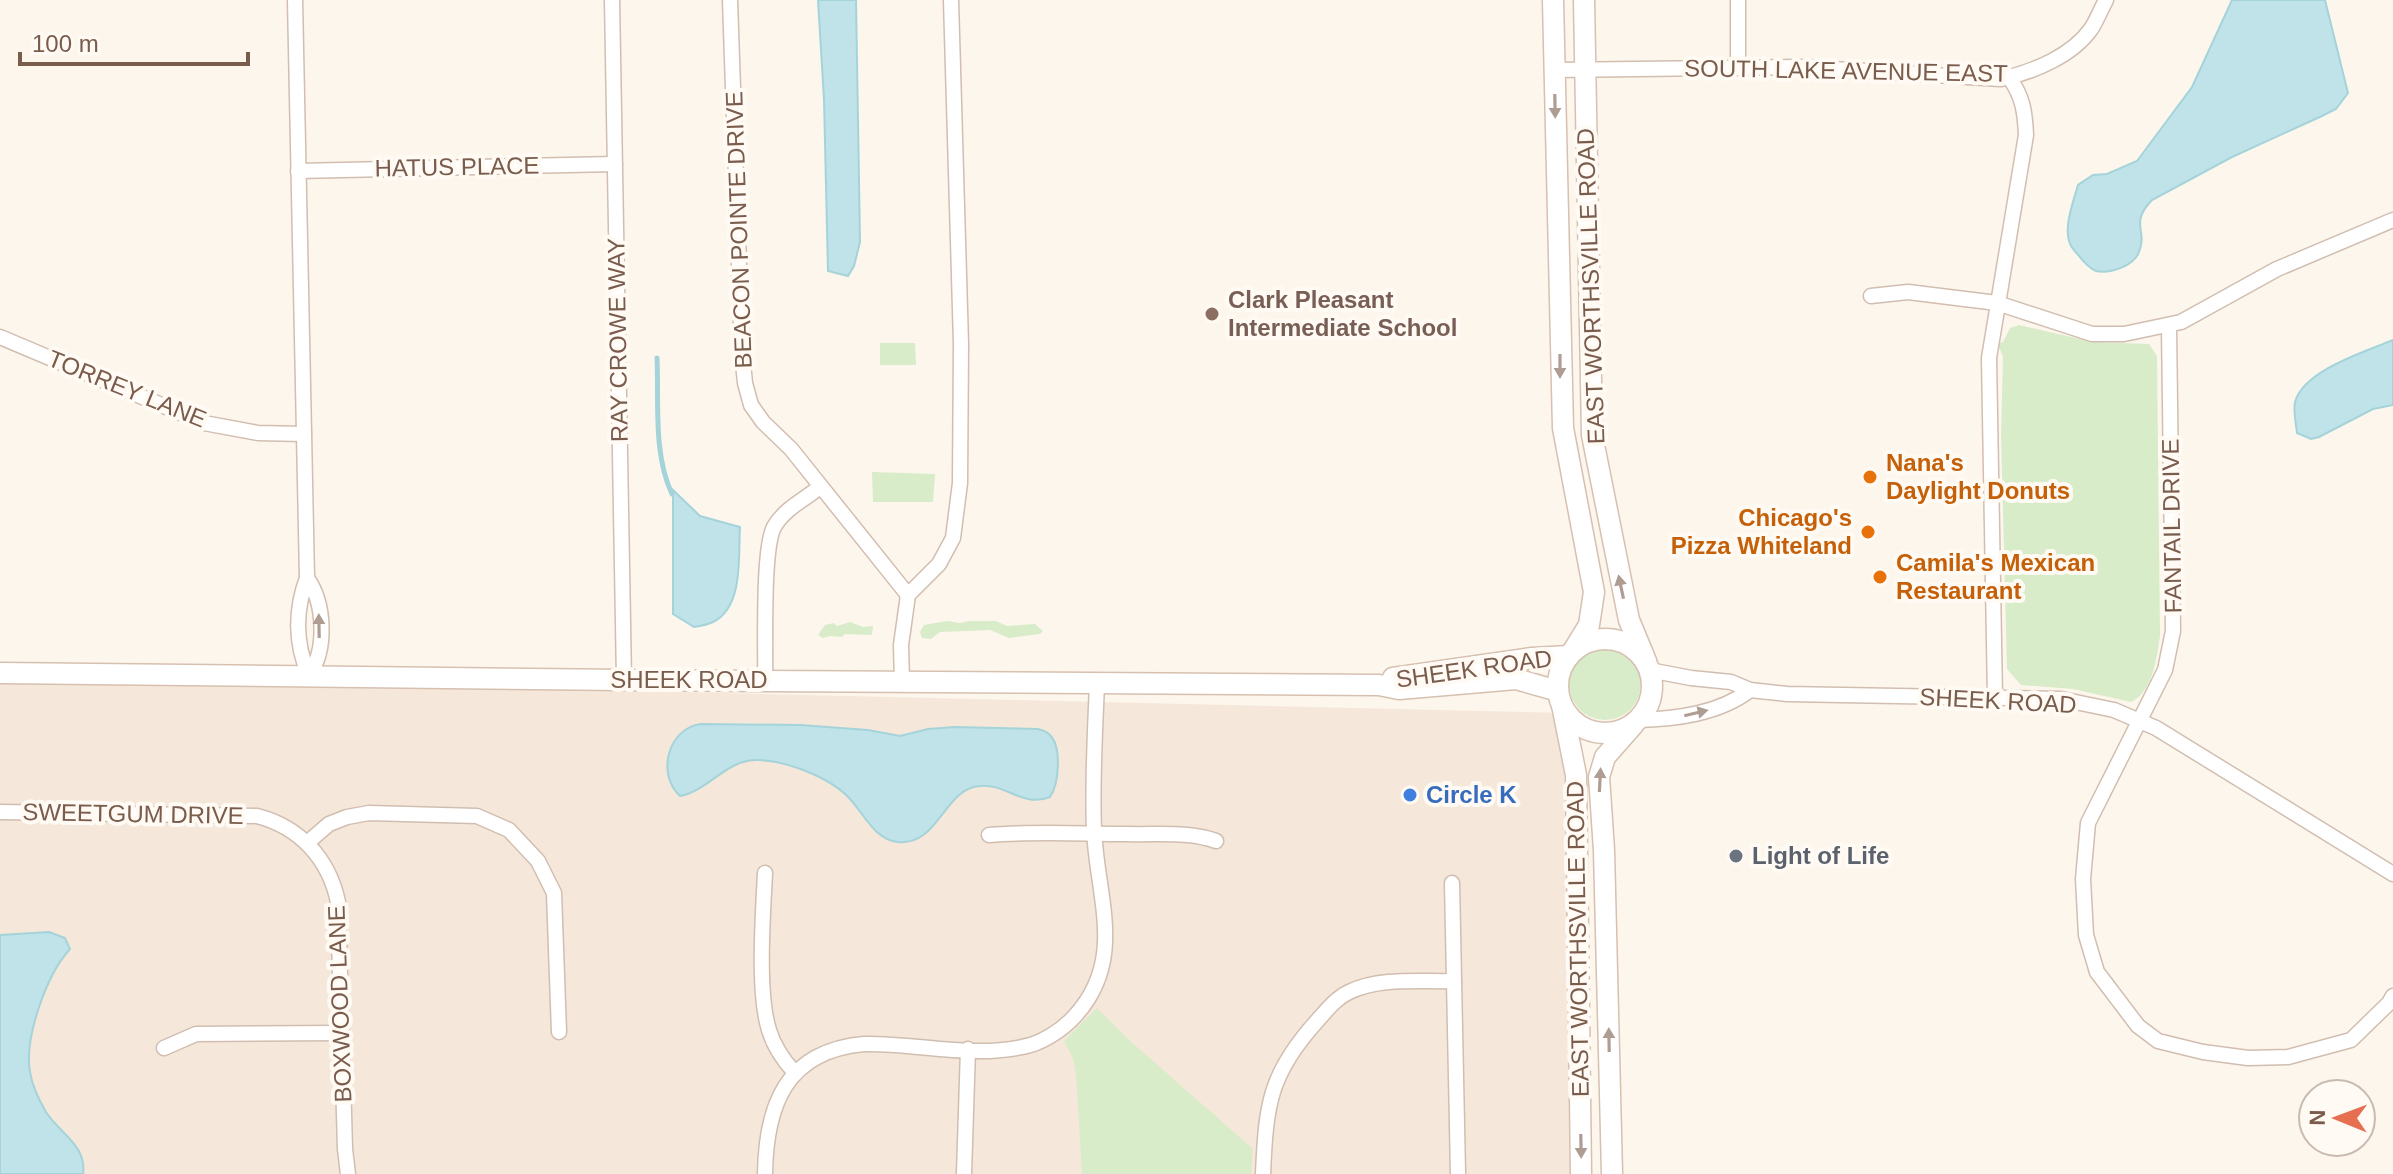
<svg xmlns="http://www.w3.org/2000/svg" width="2393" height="1174" font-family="Helvetica,sans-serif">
	<rect width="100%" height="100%" fill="#fdf6ec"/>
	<!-- residential -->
	<polygon fill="#f5e8da" points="0,676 1563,713 1575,1174 0,1174"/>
	<!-- green -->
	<g fill="#d8ecc9">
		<path d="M2019,325l74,17 56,2 8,12 3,280c-3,21 -7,56 -29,66l-58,-13 -52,-4 -14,-16 -6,-235 2,-77 -5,-13 5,-2 7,-14z"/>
		<polygon points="880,343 915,343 916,365 880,365"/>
		<polygon points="872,472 935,474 933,502 873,502"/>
		<polygon points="947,621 960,623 970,621 996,621 1007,626 1035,624 1043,631 1040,634 1009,638 990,630 940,632 931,639 922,638 920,632 924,625"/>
		<polygon points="850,622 863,627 873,626 872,635 845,634 842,637 830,636 823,638 818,635 825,625 834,623 837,626"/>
		<circle cx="1605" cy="684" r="36"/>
		<polygon points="1097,1008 1128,1039 1253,1149 1251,1174 1082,1174 1076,1073 1073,1058 1064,1041"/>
	</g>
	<!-- water -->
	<g fill="#bfe3e8" stroke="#a5d3da" stroke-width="2">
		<polygon points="818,0 856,0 860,242 854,266 848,276 828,271 824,99"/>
		<path d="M2232,0h93l23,93 -12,16 -14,7 -90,41 -80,43c-23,24 -4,30 -13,52 -5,14 -29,22 -43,19 -9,-3 -16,-14 -22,-21 -14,-15 -1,-47 4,-65l15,-10 14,-1 30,-13 55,-74z"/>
		<path d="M2393,340v65l-20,4 -54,28 -8,2 -14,-6c-1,-10 -4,-21 -2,-31 9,-32 70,-50 98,-62z"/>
		<path d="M673,490l27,26 40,11c-2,29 4,80 -27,95 -6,3 -13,4 -19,5l-21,-13z"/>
		<path d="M701,724l99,1 68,5 32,6 28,-7 27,-2 83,2c4,1 9,3 12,6 12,12 9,49 0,62 -27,11 -45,-14 -70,-11 -36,2 -41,60 -82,56 -23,-2 -34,-28 -48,-43 -20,-22 -65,-39 -94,-39 -30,0 -48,31 -76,36 -24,-22 -12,-68 21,-72z"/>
		<path d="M49,932l16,6 5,11c-23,25 -46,88 -40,123 2,13 9,28 16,40 13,21 41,33 37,62h-83v-239z"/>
	</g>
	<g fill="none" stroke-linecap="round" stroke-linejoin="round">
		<!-- stream -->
		<path stroke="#a5d3da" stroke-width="5" d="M657,358c2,44 -4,96 15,136"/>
		<!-- street casing -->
		<g stroke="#d1beb0" stroke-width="17">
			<g id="street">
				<path d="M295,0l12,578c-12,32 -12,66 2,97"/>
				<polyline points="612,0 624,680"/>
				<polyline points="730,0 742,353 745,383 751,405 763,422 791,449 908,595"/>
				<polyline points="1738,0 1738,68"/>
				<path d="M1555,70l244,-3 202,12c32,-7 71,-23 90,-50 6,-9 10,-20 15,-29"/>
				<polyline points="298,171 615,164"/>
				<polyline points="1871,296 1908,292 1997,303 2092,334 2124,334 2181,322 2277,269 2393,220"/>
				<polyline points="2169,326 2173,631 2165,670 2088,823 2083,879 2086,935 2097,972 2138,1026 2158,1041 2203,1052 2248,1058 2288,1057 2351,1040 2389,1003 2393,996"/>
				<polyline points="0,337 204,423 258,433 304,434"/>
				<path d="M307,578c18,25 20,72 2,97"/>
				<polyline points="1649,670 1691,678 1731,682 1750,690 1787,694 2061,699 2114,710 2156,728 2393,874"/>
				<path d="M765,681c1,-31 -3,-131 9,-154 10,-18 31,-28 46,-40"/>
				<polyline points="902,682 901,645 908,595 939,564 953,538 960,483 961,344 951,0"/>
				<path d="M1995,698l-6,-340 37,-223c-1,-23 -3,-38 -17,-58"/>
				<path d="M1637,720c39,-1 82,-6 113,-30"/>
				<path d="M0,812l257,4c43,11 72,43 81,86l7,247 3,25"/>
				<path d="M989,835c47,-4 93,-1 139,-1 28,1 62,-3 88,7"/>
				<polyline points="307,843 329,824 347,817 369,813 477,816 509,830 538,861 554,893 559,1032"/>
				<path d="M765,873c-2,41 -8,119 4,157 5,17 14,30 26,43"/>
				<polyline points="1452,883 1458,1174"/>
				<polyline points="164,1048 196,1034 342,1033"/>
				<path d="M765,1174c1,-69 21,-123 99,-130 52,-1 107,14 158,3 19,-3 40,-17 52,-30 53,-57 23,-119 20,-187 -2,-48 1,-98 3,-146"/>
				<polyline points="964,1174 968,1049"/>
				<path d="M1263,1174c3,-69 6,-100 54,-153 10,-11 19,-23 32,-29 31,-15 72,-10 105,-11"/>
			</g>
		</g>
		<!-- secondary casing -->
		<g stroke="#d6c0b0" stroke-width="23">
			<g id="secondary">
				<polyline points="1553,0 1563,428 1594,592 1589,625 1573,651"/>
				<polyline points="1584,0 1592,435 1629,620 1646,661"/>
				<circle cx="1605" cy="686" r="47"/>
				<polyline points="0,673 624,680 1379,685 1399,689 1516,679 1558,691"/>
				<polyline points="1393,678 1532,658 1569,656"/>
				<polyline points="1562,705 1576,775 1581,1174"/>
				<polyline points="1612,1174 1604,850 1599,777 1605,757 1634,724"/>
			</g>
		</g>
		<!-- street -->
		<use href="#street" stroke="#fff" stroke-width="14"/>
		<!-- secondary -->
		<use href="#secondary" stroke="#fff" stroke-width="20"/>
	</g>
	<!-- one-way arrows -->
	<defs><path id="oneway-solid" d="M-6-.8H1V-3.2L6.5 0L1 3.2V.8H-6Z" transform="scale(2)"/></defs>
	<g fill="#af9d94">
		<use href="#oneway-solid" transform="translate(1555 106) rotate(89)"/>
		<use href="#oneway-solid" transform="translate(1560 366) rotate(90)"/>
		<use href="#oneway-solid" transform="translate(1621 587) rotate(-102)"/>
		<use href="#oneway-solid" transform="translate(319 626) rotate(-91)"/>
		<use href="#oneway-solid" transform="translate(1696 713) rotate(-13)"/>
		<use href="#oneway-solid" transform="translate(1600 780) rotate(-87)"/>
		<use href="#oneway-solid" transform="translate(1609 1040) rotate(-91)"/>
		<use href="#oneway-solid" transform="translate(1581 1146) rotate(89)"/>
	</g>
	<!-- markers -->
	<circle fill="#8d6e63" stroke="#fffaf3" stroke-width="3" cx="1212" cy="314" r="8"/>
	<g fill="#e8710a" stroke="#fffaf3" stroke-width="3">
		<circle cx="1870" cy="477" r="8"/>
		<circle cx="1868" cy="532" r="8"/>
		<circle cx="1880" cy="577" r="8"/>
	</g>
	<circle fill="#3f7fe0" stroke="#fffaf3" stroke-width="3" cx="1410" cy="795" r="8"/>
	<circle fill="#6b7280" stroke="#fffaf3" stroke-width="3" cx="1736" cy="856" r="8"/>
	<g text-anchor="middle" stroke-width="8" stroke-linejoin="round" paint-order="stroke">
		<!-- street labels -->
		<g font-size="24" fill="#7a5c4d" stroke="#fffaf3">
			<text transform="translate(1846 71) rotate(1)" y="8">SOUTH LAKE AVENUE EAST</text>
			<text transform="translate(457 167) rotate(-1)" y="8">HATUS PLACE</text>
			<text transform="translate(739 230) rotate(-92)" y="8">BEACON POINTE DRIVE</text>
			<text transform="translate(1591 286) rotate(-92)" y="8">EAST WORTHSVILLE ROAD</text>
			<text transform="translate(618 340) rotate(-91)" y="8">RAY CROWE WAY</text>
			<text transform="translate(127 389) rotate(22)" y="8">TORREY LANE</text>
			<text transform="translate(2172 526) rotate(-91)" y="8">FANTAIL DRIVE</text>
			<text transform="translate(1474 669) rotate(-8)" y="8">SHEEK ROAD</text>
			<text x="689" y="688">SHEEK ROAD</text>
			<text transform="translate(1998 701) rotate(3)" y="8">SHEEK ROAD</text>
			<text transform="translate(133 814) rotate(1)" y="8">SWEETGUM DRIVE</text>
			<text transform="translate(1578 939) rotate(-91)" y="8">EAST WORTHSVILLE ROAD</text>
			<text transform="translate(340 1004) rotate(-92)" y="8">BOXWOOD LANE</text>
		</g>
		<!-- education labels -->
		<g font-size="24" font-weight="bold" fill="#785e54" stroke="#fffaf3" text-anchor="start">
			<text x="1228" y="308">Clark Pleasant<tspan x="1228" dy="28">Intermediate School</tspan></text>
		</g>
		<!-- food labels -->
		<g font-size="24" font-weight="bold" fill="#c56008" stroke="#fffaf3" text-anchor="start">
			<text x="1886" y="471">Nana's<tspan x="1886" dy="28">Daylight Donuts</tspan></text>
			<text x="1852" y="526" text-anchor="end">Chicago's<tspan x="1852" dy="28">Pizza Whiteland</tspan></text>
			<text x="1896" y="571">Camila's Mexican<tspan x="1896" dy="28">Restaurant</tspan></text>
		</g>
		<!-- shop labels -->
		<g font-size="24" font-weight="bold" fill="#366cbe" stroke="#fffaf3" text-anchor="start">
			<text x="1426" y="803">Circle K</text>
		</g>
		<!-- worship labels -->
		<g font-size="24" font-weight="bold" fill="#5b616d" stroke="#fffaf3" text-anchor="start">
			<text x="1752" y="864">Light of Life</text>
		</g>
	</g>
	<!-- north arrow -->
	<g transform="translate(2337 1118) rotate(271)"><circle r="38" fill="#fffaf3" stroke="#cabbb1" stroke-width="2"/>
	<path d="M0-6L14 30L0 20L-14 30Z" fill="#e76f51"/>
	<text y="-12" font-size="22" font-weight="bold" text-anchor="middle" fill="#7a5c4d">N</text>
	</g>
	<!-- scale -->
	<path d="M20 52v12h228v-12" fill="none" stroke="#7a5c4d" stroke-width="4"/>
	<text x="32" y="52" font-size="24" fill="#7a5c4d" stroke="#fffaf3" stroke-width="6" paint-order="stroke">100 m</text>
</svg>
